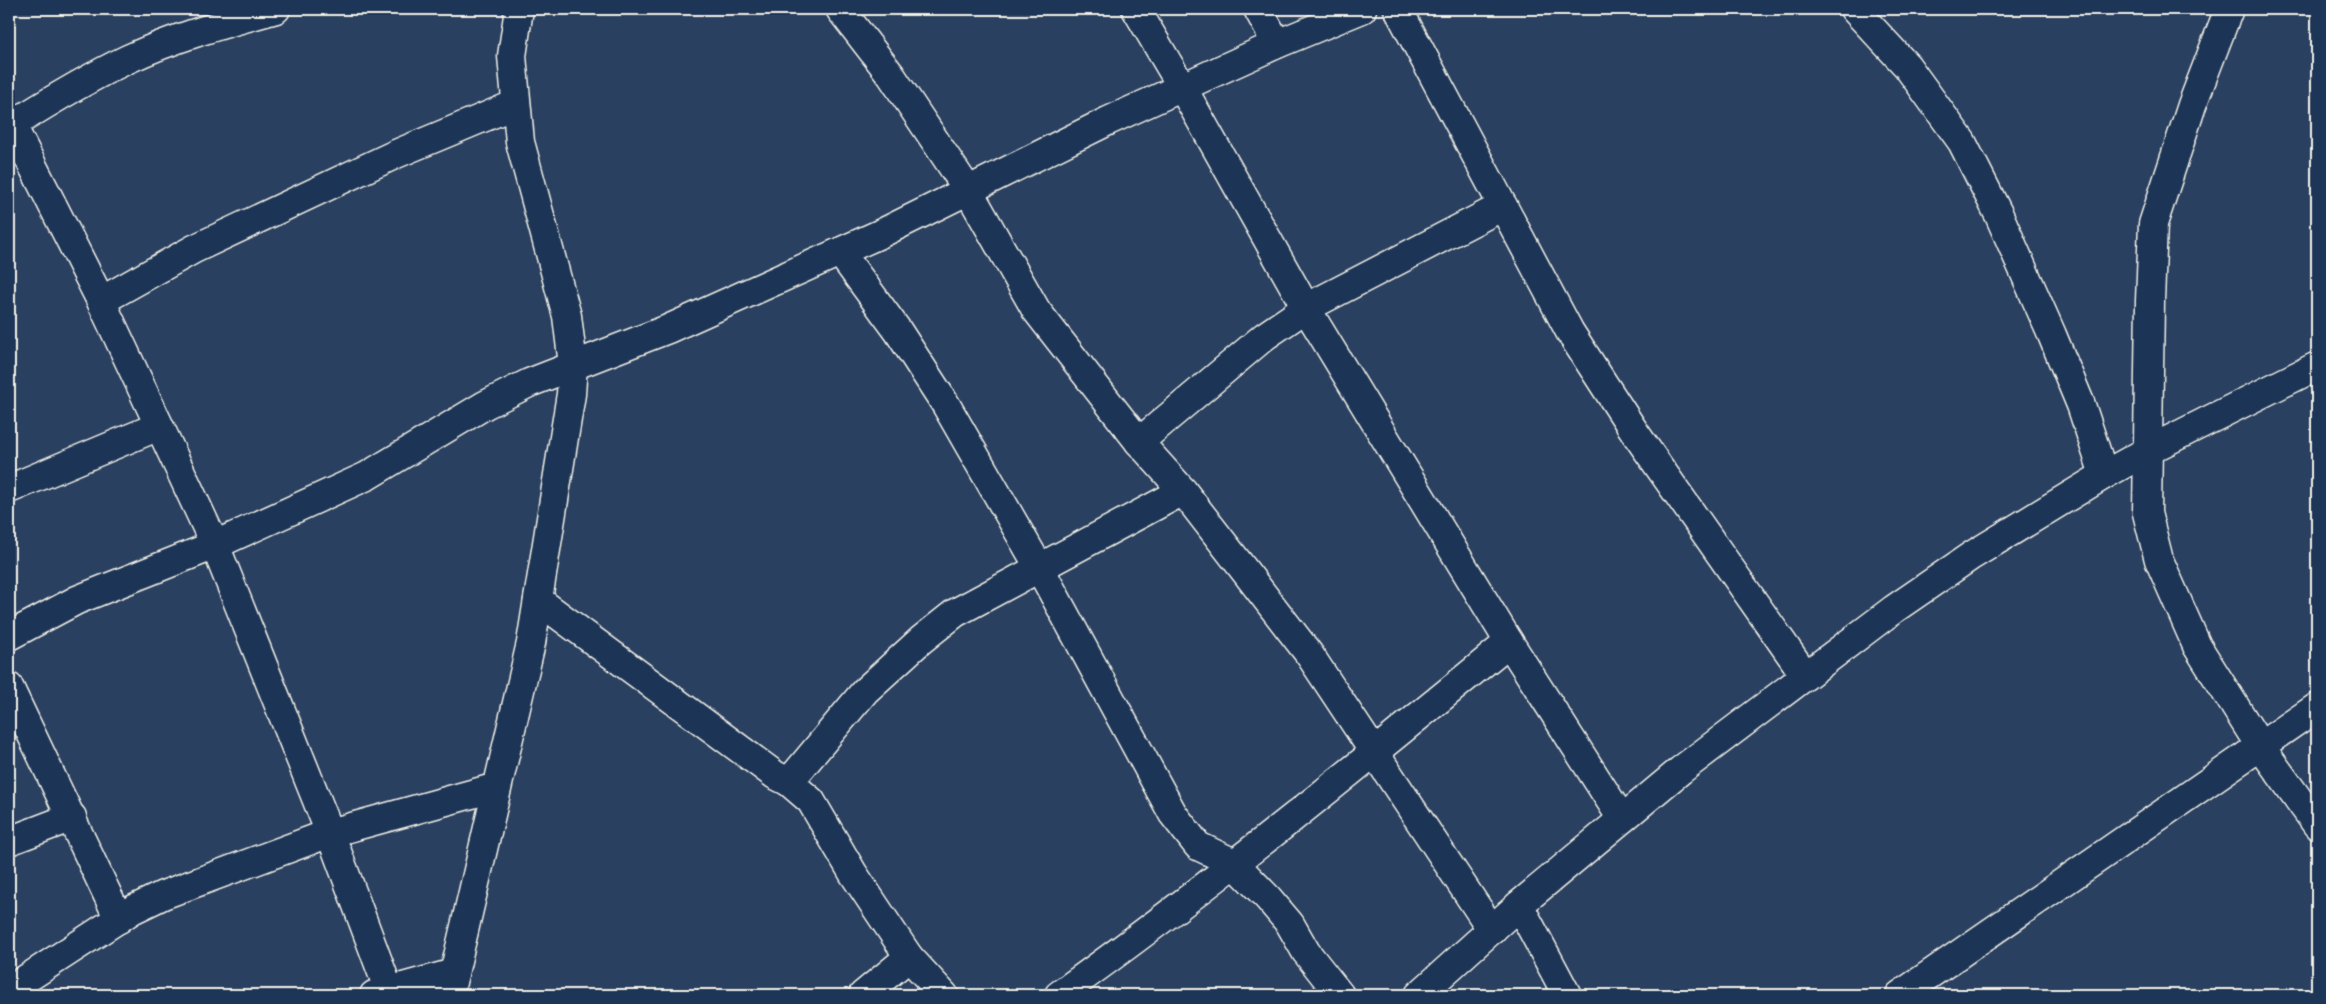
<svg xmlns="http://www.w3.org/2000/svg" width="2326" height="1004" font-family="Kalam,sans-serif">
	<rect width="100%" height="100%" fill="#2a4060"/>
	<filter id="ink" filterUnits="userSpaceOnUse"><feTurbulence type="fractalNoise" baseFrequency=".02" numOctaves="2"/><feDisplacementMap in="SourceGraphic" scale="10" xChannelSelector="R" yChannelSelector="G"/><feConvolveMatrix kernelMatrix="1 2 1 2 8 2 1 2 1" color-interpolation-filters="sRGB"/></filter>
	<g filter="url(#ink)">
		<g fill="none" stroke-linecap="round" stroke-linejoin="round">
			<!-- minor casing -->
			<g stroke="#f4f1e8" stroke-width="31">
				<g id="minor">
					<polyline points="840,9 891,75 968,190 1036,310 1139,442 1183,491 1309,654 1492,930"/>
					<polyline points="1136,9 1182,87 1306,308 1509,642 1622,819"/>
					<polyline points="1258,9 1277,44"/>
					<polyline points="1398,9 1570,332 1636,434 1805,675"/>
					<polyline points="1854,9 1907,66 1962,142 1999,215 2052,335 2081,405 2104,475"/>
					<polyline points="2229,9 2192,105 2153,224 2150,301 2147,513 2159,560 2197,646 2260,746 2317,825"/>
					<polyline points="9,122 12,125 101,301 215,545 330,833 389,991"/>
					<path d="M12,125c38,-24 76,-47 116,-66 47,-22 98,-36 148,-50"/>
					<polyline points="840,252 898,331 946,405 1039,567 1173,814 1198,846 1234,863 1268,898 1290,924 1306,952 1340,995"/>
					<polyline points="101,301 194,249 396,154 516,104"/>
					<polyline points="1139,442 1265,336 1306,308 1503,206"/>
					<polyline points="9,489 159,426"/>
					<polyline points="538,600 775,775 789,782 811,801 853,873 909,957 944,995"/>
					<polyline points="9,636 77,600 215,545 367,476 485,405 529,383 668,329 882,233 1108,121 1277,44 1362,9"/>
					<polyline points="9,687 119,919"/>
					<polyline points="789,782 865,691 921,640 955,613 1183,491"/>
					<polyline points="9,841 72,817"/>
					<polyline points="1519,905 1567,995"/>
					<polyline points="9,990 132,910 163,895 330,833 497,787"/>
					<polyline points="374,995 454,973"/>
					<polyline points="449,995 531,643 571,394 573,365 567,316 520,142 512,56 519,9"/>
					<polyline points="863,995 909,957"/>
					<path d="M1059,995c155,-111 303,-232 450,-353"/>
					<polyline points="1419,995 1519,905 1681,770 1894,609 1971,556 2104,475 2149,450 2317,366"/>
					<polyline points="1900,995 2317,707"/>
				</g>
			</g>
			<!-- minor -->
			<use href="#minor" stroke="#1d3557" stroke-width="28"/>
		</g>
	</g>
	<!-- margin -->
	<rect width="2326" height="1004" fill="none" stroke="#1d3557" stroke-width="30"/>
	<rect x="15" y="15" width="2296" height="974" fill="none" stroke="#f4f1e8" stroke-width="2" filter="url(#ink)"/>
</svg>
